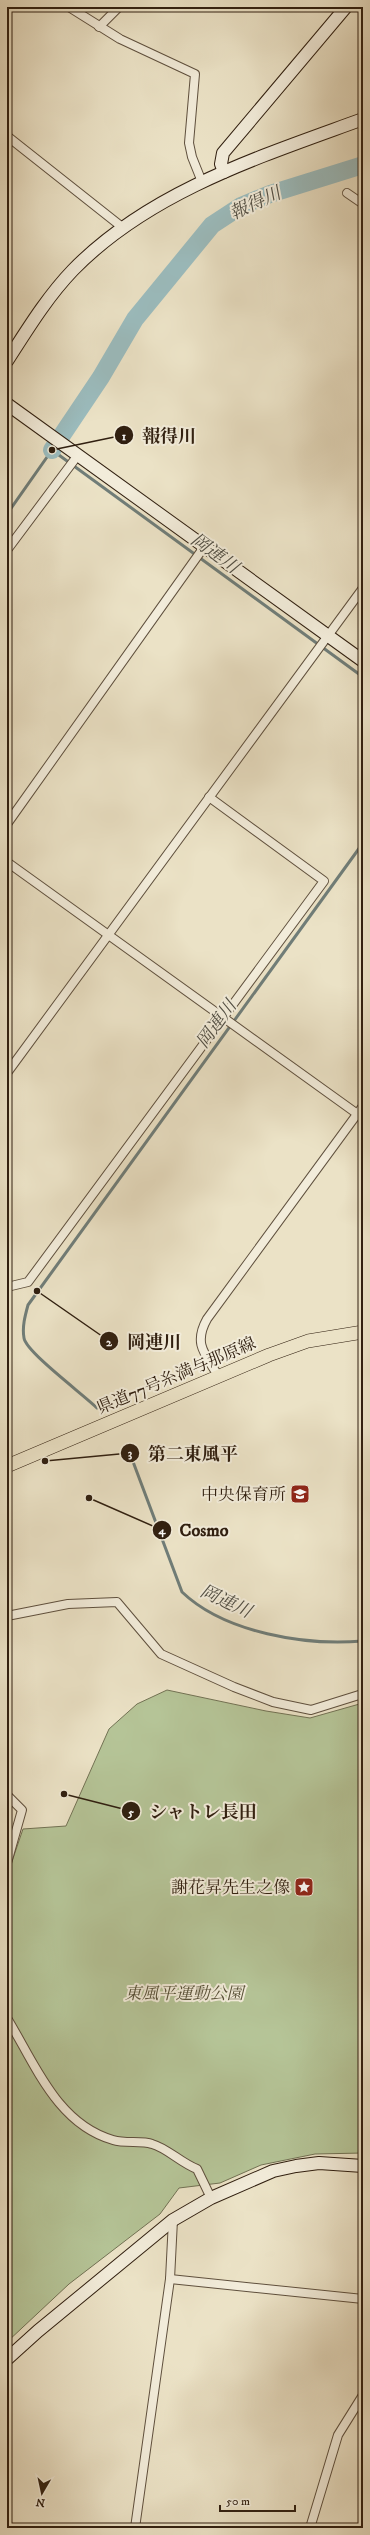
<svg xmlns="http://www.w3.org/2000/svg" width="370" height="2535" font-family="'IM FELL DW Pica','Noto Serif JP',serif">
	<rect width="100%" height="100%" fill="#ebe2c6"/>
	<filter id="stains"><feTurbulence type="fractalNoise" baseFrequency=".005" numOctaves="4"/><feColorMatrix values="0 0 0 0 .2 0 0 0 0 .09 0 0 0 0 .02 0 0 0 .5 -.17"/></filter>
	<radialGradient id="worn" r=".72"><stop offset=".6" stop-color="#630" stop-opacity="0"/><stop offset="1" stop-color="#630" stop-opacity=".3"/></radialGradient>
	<!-- green -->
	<polygon fill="#b5c497" stroke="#727254" points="167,1690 266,1711 310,1718 363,1703 363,2153 315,2154 261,2165 220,2183 179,2188 160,2214 69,2284 7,2342 7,1876 23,1829 66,1826 109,1729 137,1704"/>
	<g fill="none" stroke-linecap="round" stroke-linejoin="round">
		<!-- stream -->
		<g stroke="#707d78" stroke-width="3">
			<polyline points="7,514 52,450 363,677"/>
			<path d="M97,1408c-13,-13 -71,-56 -73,-70 -2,-11 1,-22 4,-33l335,-462"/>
			<path d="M129,1451l53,141c43,41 124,54 181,49"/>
		</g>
		<!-- river -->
		<polyline stroke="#9bbcbe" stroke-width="18" points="52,450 101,377 135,319 212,225 241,206 270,194 363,165"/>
		<!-- street casing -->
		<g stroke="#5f503e" stroke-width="10">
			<g id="street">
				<polyline points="69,7 120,39 195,74 189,143 192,157 202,182"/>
				<polyline points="99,27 119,7"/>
				<polyline points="7,136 122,227"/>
				<polyline points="347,193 363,204"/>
				<polyline points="7,550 78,455"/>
				<polyline points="7,824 204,547"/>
				<polyline points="7,862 363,1118"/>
				<polyline points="7,1073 363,588"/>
				<polyline points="7,1287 28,1282 324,881 209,797"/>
				<path d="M219,1377c-14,-23 -26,-33 -12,-58l156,-213"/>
				<polyline points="7,1616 68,1604 117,1602 161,1654 234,1687 273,1702 311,1710 359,1695"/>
				<polyline points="7,1795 22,1810 7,1863"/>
				<path d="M7,2018c28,46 50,106 106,122 12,4 29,0 39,4 15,4 29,19 45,25l14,29"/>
				<polyline points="170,2279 363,2299"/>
				<polyline points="135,2528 170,2279 173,2220"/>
				<polyline points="310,2528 338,2435 363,2395"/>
			</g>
		</g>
		<!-- secondary casing -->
		<g stroke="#301f10" stroke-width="14">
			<g id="secondary">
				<polyline points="224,172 221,164 223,153 346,7"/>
				<path d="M7,361c20,-31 40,-64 66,-91 77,-79 189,-114 290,-151"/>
				<polyline points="7,404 363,661"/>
				<polyline points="7,2359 38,2331 173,2220 211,2198 273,2171 296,2166 319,2163 363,2166"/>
			</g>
		</g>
		<!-- primary casing -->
		<g stroke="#301f10" stroke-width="14">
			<polyline id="primary" points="7,1466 269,1355 308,1341 363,1332"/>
		</g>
		<!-- street -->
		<use href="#street" stroke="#f2ecda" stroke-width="8"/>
		<!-- secondary -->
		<use href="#secondary" stroke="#f2ecda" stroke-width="12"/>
		<!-- primary -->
		<use href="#primary" stroke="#ebe2c6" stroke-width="13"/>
	</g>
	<!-- icons -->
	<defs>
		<g id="school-square" transform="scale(1)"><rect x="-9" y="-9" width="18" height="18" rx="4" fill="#8f2418" stroke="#f2ecda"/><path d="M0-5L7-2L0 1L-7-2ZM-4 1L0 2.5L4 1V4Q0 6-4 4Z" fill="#fff"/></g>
		<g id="sight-square" transform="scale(1)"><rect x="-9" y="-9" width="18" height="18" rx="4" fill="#8f2418" stroke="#f2ecda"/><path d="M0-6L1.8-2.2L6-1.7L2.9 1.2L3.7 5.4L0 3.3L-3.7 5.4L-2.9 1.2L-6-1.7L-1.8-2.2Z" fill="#fff"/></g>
	</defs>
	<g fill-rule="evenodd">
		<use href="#school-square" x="300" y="1494"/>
		<use href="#sight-square" x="304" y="1887"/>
	</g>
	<g text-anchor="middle" stroke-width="4" stroke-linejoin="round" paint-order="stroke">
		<!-- street labels -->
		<g font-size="17" fill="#301f10" stroke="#f2ecda">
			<text transform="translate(176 1375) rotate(-23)" y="6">県道77号糸満与那原線</text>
		</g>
		<!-- poi labels -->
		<g font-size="17" fill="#301f10" stroke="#f2ecda" text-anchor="end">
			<text x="286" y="1500">中央保育所</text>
			<text x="290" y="1893">謝花昇先生之像</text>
		</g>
		<!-- park labels -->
		<g font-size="17" font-style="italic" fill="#585138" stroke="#f2ecda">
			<text x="184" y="1999">東風平運動公園</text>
		</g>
		<!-- water labels -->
		<g font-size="18" font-style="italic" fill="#504e44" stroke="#f2ecda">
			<text transform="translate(255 203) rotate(-25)" y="6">報得川</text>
			<text transform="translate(215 553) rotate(36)" y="6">岡連川</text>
			<text transform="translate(216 1024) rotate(-54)" y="6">岡連川</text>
			<text transform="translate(226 1601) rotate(25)" y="6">岡連川</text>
		</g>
	</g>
	<!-- callouts -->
	<path fill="none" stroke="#301f10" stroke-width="1.5" d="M52 450L124 435M37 1291L109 1341M45 1461L130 1453M89 1498L162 1530M64 1794L131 1811"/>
	<g fill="#301f10" stroke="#f2ecda" stroke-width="1.5">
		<circle cx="52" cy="450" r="4"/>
		<circle cx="37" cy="1291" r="4"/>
		<circle cx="45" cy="1461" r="4"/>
		<circle cx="89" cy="1498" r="4"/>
		<circle cx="64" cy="1794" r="4"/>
		<circle cx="124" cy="435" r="10"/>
		<circle cx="109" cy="1341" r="10"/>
		<circle cx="130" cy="1453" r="10"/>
		<circle cx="162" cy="1530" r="10"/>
		<circle cx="131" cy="1811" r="10"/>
	</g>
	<g font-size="12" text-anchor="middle" font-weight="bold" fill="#fff">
		<text x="124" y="440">1</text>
		<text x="109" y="1346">2</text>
		<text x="130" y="1457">3</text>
		<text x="162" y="1534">4</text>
		<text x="131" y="1816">5</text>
	</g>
	<g font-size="18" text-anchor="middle" font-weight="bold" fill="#301f10" stroke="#f2ecda" stroke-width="4" stroke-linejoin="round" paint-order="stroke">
		<text x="169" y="442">報得川</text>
		<text x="154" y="1348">岡連川</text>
		<text x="193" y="1460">第二東風平</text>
		<text x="204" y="1536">Cosmo</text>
		<text x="203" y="1818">シャトレ長田</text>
	</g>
	<!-- margin -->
	<rect width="370" height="2535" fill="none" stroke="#ebe2c6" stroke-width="24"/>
	<rect x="8" y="8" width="354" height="2519" fill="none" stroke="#301f10" stroke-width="2"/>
	<rect x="12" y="12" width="346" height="2511" fill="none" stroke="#301f10"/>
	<!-- north arrow -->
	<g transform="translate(42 2493) rotate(189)" stroke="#f2ecda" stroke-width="3" paint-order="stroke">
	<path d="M0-3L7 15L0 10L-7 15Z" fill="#301f10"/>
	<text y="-6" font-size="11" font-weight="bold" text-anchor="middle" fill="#301f10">N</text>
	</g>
	<!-- scale -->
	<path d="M220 2505v6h75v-6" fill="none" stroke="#301f10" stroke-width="2"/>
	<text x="226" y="2505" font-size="12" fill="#301f10" stroke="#f2ecda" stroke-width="3" paint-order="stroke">50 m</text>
	<rect width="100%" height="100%" filter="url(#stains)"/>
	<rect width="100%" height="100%" fill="url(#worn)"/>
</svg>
